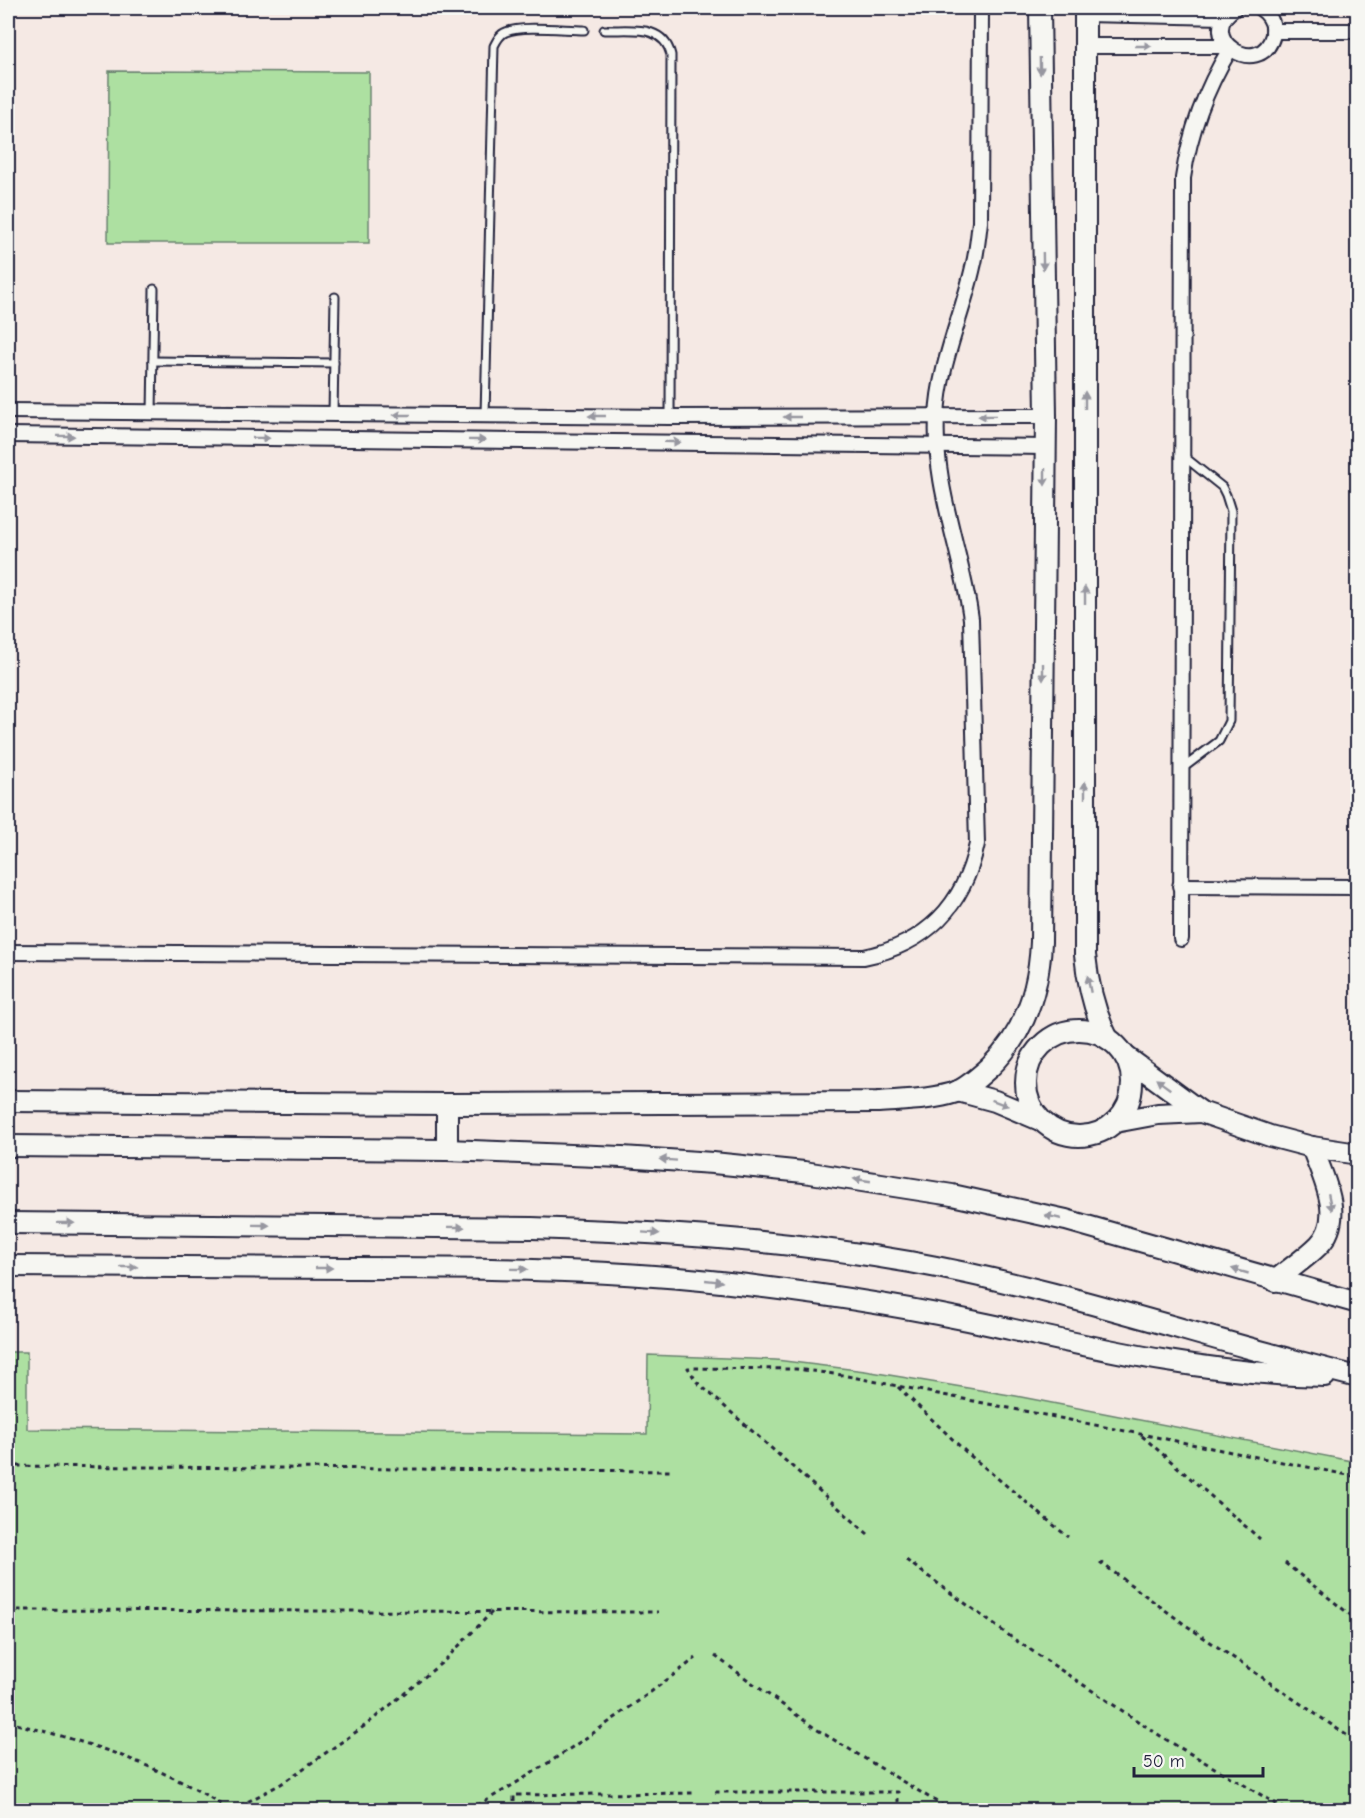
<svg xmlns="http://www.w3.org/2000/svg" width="1365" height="1818" font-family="'Comic Neue',sans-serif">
	<rect width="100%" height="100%" fill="#f5e9e4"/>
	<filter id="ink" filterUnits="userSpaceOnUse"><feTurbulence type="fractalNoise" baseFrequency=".0167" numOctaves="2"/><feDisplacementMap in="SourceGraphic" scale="12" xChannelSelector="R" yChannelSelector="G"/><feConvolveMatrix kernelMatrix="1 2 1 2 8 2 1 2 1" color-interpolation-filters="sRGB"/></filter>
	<g filter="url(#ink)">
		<!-- green -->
		<g fill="#ade0a1" stroke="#68816e" stroke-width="1.5">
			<polygon points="109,71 369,72 369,243 108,243"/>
			<polygon points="8,1352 27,1352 27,1429 647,1434 648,1355 776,1360 865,1371 1016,1396 1357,1462 1357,1810 8,1810"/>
		</g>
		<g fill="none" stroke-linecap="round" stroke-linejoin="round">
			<!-- lane casing -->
			<g stroke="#22223b" stroke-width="11">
				<g id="lane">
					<path d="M604,30c26,1 59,-7 67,25l-1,362"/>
					<polyline points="153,361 334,363"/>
					<polyline points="152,413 154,289"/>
					<polyline points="333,414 335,297"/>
					<path d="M485,415l9,-369c3,-6 6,-12 12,-14 16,-7 59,-2 78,-2"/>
					<polyline points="1182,455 1222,487 1226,495 1231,511 1229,721 1219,741 1183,768"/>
				</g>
			</g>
			<!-- street casing -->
			<g stroke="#22223b" stroke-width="18">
				<g id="street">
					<path d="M1235,8c-43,28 25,74 38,27 2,-11 -4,-21 -13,-27"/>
					<polyline points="1085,14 1224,17"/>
					<polyline points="1273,31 1358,31"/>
					<polyline points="1085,46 1227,46"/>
					<polyline points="8,411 670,417 1046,416"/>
					<polyline points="8,435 1045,447"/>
					<polyline points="1180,886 1358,887"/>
					<path d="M1181,939l2,-761c7,-48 22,-88 47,-129"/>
					<path d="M8,952l856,5c62,-13 100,-51 113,-113l-6,-225c-9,-67 -38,-133 -34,-202 2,-52 25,-100 36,-150 4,-15 5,-30 7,-45l1,-214"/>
				</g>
			</g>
			<!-- secondary casing -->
			<g stroke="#22223b" stroke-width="24">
				<g id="secondary">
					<path d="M1085,8v947c3,30 9,57 23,84"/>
					<circle cx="1079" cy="1083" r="53"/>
					<polyline points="1125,1056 1201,1112 1270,1136 1312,1147 1358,1154"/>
					<polyline points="958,1091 995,1101 1040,1120"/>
					<path d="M8,1101l439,3 431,-2c25,-2 54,-2 78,-10 12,-5 24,-16 34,-25 35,-34 49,-77 51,-125l5,-526 -6,-408"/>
					<polyline points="447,1104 447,1150"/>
					<polyline points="1115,1122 1158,1114 1201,1112"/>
					<polyline points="8,1146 447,1150 622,1157 713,1163 804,1172 952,1195 1066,1220 1358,1303"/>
					<path d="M8,1223l524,5c127,4 254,12 378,34 152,27 298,78 448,115"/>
					<path d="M8,1266c115,1 231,1 346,2 132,0 262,1 393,17 83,10 167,23 249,41 109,24 217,49 329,50"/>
					<path d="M1275,1281c14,-12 31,-23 44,-36 27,-28 3,-69 -7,-98"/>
				</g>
			</g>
			<!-- path -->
			<g stroke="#22223b" stroke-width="3" stroke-dasharray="4.5 4.5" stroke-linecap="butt">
				<polyline points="898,1387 966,1452 1068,1537"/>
				<polyline points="1142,1436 1260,1539"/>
				<polyline points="8,1466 671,1471"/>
				<polyline points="868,1534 697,1382 688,1368 796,1369 842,1375 1358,1477"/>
				<polyline points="906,1560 1011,1637 1165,1739 1287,1810"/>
				<polyline points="1100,1562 1184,1624 1358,1743"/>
				<polyline points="1285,1563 1358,1621"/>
				<polyline points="8,1610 658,1612"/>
				<polyline points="715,1656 816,1729 950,1810"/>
				<path d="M8,1722c78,19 154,43 222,88"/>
				<polyline points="715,1792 898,1792 898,1810"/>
				<polyline points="232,1810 281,1784 366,1725 445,1660 492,1612"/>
				<path d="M469,1810c79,-43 155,-97 227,-152"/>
				<polyline points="514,1810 514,1795 695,1793"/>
			</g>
			<!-- lane -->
			<use href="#lane" stroke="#f6f6f2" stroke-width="7"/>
			<!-- street -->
			<use href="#street" stroke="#f6f6f2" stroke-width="14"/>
			<!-- secondary -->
			<use href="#secondary" stroke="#f6f6f2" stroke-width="20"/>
		</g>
		<!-- one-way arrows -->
		<defs><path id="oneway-solid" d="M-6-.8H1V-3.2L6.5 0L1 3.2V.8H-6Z" transform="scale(1.5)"/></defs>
		<g fill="#9797a0">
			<use href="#oneway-solid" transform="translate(1143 46)"/>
			<use href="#oneway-solid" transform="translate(1040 66) rotate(89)"/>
			<use href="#oneway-solid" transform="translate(1043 261) rotate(89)"/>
			<use href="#oneway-solid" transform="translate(1085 400) rotate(-90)"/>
			<use href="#oneway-solid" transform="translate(402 415) rotate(-180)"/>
			<use href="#oneway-solid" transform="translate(597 416) rotate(-180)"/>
			<use href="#oneway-solid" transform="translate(987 416) rotate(179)"/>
			<use href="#oneway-solid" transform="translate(792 417) rotate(-180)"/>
			<use href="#oneway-solid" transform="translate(66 436) rotate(1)"/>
			<use href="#oneway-solid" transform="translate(261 438) rotate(1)"/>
			<use href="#oneway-solid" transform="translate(477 440) rotate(1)"/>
			<use href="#oneway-solid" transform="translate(672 442) rotate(1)"/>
			<use href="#oneway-solid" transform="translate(1045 477) rotate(90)"/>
			<use href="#oneway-solid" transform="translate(1085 595) rotate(-90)"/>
			<use href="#oneway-solid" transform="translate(1043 672) rotate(90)"/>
			<use href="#oneway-solid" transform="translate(1085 790) rotate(-90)"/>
			<use href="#oneway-solid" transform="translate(1089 984) rotate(-101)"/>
			<use href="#oneway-solid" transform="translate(1163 1084) rotate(-144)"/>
			<use href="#oneway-solid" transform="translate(1000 1103) rotate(20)"/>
			<use href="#oneway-solid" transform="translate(668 1160) rotate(-176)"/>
			<use href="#oneway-solid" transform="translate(862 1180) rotate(-172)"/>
			<use href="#oneway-solid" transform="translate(1330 1202) rotate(78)"/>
			<use href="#oneway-solid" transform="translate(1053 1217) rotate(-167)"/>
			<use href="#oneway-solid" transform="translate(66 1223) rotate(1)"/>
			<use href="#oneway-solid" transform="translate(261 1225) rotate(1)"/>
			<use href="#oneway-solid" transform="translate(456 1227) rotate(1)"/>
			<use href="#oneway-solid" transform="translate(651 1233) rotate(4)"/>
			<use href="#oneway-solid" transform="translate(129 1267)"/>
			<use href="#oneway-solid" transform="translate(324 1268)"/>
			<use href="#oneway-solid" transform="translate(519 1269) rotate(1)"/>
			<use href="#oneway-solid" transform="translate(1240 1271) rotate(-164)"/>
			<use href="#oneway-solid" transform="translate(714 1281) rotate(6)"/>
		</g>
	</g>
	<!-- margin -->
	<rect width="1365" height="1818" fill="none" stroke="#f6f6f2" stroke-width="30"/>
	<rect x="15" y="15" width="1335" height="1788" fill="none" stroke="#22223b" stroke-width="2" filter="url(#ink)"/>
	<!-- scale -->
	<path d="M1134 1767v9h129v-9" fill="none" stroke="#22223b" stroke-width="3"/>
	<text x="1143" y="1767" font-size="18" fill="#22223b" stroke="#f6f6f2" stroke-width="4.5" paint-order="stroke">50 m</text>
</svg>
